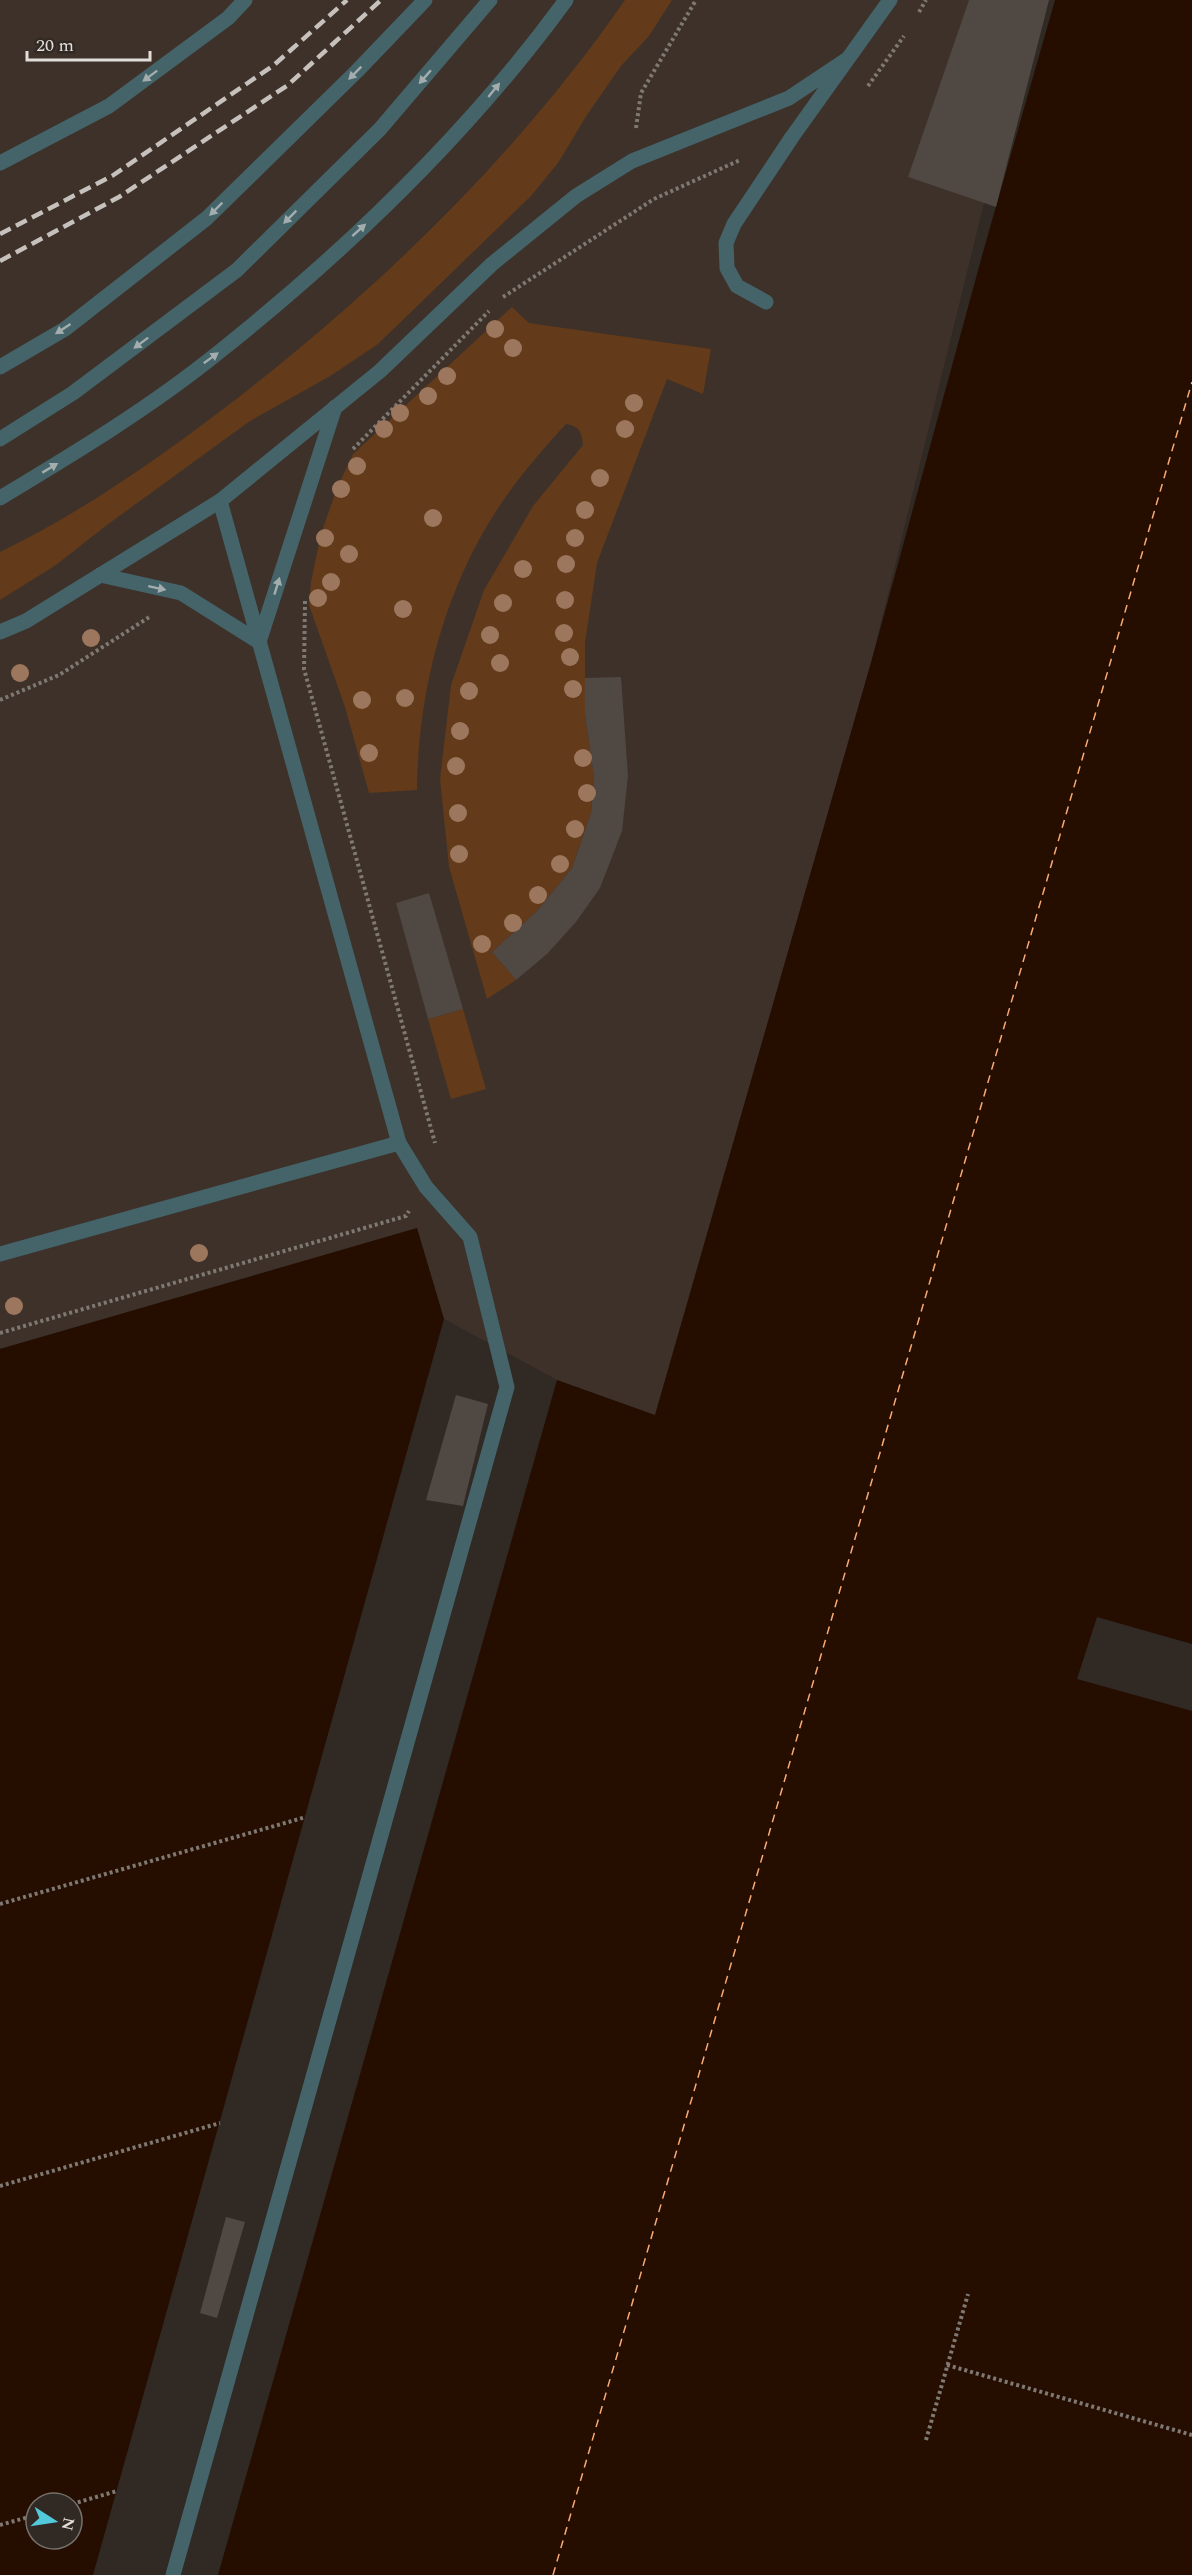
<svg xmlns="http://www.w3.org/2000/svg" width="1192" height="2575" font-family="Spectral,serif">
	<rect width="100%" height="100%" fill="#302924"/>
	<!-- built -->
	<polygon fill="#3d3129" points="0,0 1034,0 872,659 655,1416 557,1380 444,1319 417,1229 0,1349"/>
	<!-- green -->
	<g fill="#633a1a">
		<path d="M625,0h47l-23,36 -28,30 -34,49 -29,48 -27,33 -153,148 -46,31 -82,46 -143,104 -51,40 -56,35v-48c84,-41 161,-95 235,-152 148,-115 283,-246 390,-400z"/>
		<path d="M512,307l17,16 182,26 -8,45 -36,-15 -70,184 -12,80v72l9,62 -3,36 -19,55 -35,43 -45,41 24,28 -29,19 -38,-132 -9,-88 11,-94 33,-95 49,-84 50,-61c-1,-13 -4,-19 -17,-21 -21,23 -43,48 -61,74 -59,84 -87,190 -88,292l-48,3 -24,-86 -36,-102 2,-23 10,-48 16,-46 16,-34z"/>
		<polygon points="463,1009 486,1089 451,1099 428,1019"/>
	</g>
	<!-- water -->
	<g fill="#250d00" fill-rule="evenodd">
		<polygon points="1055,0 1192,0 1192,1644 1097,1617 1077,1679 1192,1711 1192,2575 218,2575 557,1380 655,1415 872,659 985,245"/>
		<path d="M417,1228l27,91 -351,1256h-93v-1226zM36,2503h36v36h-36z"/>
	</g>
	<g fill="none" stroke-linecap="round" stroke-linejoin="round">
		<!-- ferry -->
		<polyline stroke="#f8ab74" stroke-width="1.5" stroke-dasharray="8 6" stroke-linecap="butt" points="553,2575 1192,382"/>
	</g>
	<!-- building -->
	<g fill="#504843">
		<polygon points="969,0 1049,0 996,207 908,177"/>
		<polygon points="621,677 628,776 622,831 600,888 576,922 547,954 516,980 492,952 537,911 572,868 591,813 594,777 585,715 585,678"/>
		<polygon points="429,893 463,1009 428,1019 396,903"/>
		<polygon points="456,1395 488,1404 463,1506 426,1500"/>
		<polygon points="226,2217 245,2222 217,2318 200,2313"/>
	</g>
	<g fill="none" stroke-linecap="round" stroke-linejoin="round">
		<!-- path -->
		<g stroke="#7f7974" stroke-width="4" stroke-dasharray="3 3" stroke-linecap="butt">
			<polyline points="919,12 926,0"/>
			<polyline points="868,86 904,36"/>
			<polyline points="636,128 641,93 696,0"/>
			<polyline points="503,297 654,199 740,160"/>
			<polyline points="353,449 489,311"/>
			<polyline points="305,601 304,669 435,1143"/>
			<polyline points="0,700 59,675 151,616"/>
			<polyline points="0,1333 406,1216 409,1211"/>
			<polyline points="0,1904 306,1817"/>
			<polyline points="0,2186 220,2123"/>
			<polyline points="947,2365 1192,2435"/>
			<polyline points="926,2440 968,2294"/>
			<polyline points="72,2504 117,2491"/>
			<polyline points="0,2525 36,2515"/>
		</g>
		<!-- service -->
		<g stroke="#44646a" stroke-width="15">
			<polyline points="0,163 109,106 228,18 245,0"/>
			<polyline points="766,302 737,286 727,268 726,243 734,224 792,137 890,0"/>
			<polyline points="0,367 65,329 207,218 357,71 425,0"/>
			<polyline points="100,575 181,593 259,642 335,407"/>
			<polyline points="0,632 26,621 220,501 380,371 492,264 576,196 632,161 789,98 846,60"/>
			<polyline points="0,1254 399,1143"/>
			<polyline points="173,2575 507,1387 470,1237 426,1187 399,1143 220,501"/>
		</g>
		<!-- minor -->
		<g stroke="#44646a" stroke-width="15">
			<polyline points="0,439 73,393 237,270 380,129 490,0"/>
			<path d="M0,498c75,-45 151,-91 219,-146 128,-102 250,-219 347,-352"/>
		</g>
		<!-- rail -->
		<g stroke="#c6c1bd" stroke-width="4.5" stroke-dasharray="12 6" stroke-linecap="butt">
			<polyline points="0,234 112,176 274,65 347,0"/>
			<polyline points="0,261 119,197 288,85 381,0"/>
		</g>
	</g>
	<!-- trees -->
	<g fill="#9c775d">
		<circle cx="495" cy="329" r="9"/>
		<circle cx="513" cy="348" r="9"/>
		<circle cx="447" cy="376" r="9"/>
		<circle cx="428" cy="396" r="9"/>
		<circle cx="634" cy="403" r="9"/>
		<circle cx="400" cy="413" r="9"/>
		<circle cx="384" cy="429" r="9"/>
		<circle cx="625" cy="429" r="9"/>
		<circle cx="357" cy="466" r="9"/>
		<circle cx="600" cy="478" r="9"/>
		<circle cx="341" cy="489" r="9"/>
		<circle cx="585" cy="510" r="9"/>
		<circle cx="433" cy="518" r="9"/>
		<circle cx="325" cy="538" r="9"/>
		<circle cx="575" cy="538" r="9"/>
		<circle cx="349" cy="554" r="9"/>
		<circle cx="566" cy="564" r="9"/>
		<circle cx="523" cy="569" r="9"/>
		<circle cx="331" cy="582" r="9"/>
		<circle cx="318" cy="598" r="9"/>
		<circle cx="565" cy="600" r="9"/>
		<circle cx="503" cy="603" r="9"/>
		<circle cx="403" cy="609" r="9"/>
		<circle cx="564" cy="633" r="9"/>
		<circle cx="490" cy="635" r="9"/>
		<circle cx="91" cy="638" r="9"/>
		<circle cx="570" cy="657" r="9"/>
		<circle cx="500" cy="663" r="9"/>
		<circle cx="20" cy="673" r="9"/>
		<circle cx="573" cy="689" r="9"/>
		<circle cx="469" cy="691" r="9"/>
		<circle cx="405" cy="698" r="9"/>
		<circle cx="362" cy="700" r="9"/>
		<circle cx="460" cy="731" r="9"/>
		<circle cx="369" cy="753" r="9"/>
		<circle cx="583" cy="758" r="9"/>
		<circle cx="456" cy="766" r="9"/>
		<circle cx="587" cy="793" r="9"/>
		<circle cx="458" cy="813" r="9"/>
		<circle cx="575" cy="829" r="9"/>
		<circle cx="459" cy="854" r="9"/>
		<circle cx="560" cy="864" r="9"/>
		<circle cx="538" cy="895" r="9"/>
		<circle cx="513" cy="923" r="9"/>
		<circle cx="482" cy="944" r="9"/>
		<circle cx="199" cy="1253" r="9"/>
		<circle cx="14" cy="1306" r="9"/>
	</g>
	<!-- one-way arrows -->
	<defs><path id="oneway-solid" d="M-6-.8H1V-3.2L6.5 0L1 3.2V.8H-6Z" transform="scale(1.5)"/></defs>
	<g fill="#a3adad">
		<use href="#oneway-solid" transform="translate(355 73) rotate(135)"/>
		<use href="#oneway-solid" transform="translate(150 76) rotate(143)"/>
		<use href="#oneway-solid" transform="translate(425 77) rotate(131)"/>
		<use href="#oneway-solid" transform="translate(494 90) rotate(-51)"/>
		<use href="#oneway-solid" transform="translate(216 209) rotate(135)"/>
		<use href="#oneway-solid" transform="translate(290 217) rotate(135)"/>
		<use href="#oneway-solid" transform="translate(359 230) rotate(-42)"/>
		<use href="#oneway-solid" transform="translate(63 329) rotate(147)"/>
		<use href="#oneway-solid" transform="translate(141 343) rotate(143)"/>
		<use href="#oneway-solid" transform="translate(211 358) rotate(-36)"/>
		<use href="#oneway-solid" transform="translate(50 468) rotate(-31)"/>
		<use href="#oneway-solid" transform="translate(277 586) rotate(-73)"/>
		<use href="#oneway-solid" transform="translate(157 588) rotate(12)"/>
	</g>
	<!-- north arrow -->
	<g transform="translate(54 2521) rotate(102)"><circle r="28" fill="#302924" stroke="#77716d" stroke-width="1.5"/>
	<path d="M0-4.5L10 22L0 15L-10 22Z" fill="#53cadc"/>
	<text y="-9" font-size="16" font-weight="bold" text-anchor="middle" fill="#e2ddda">N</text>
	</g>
	<!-- scale -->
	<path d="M27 51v9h123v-9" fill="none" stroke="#e2ddda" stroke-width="3"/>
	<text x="36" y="51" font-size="18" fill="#e2ddda" stroke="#302924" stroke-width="4.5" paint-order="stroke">20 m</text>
</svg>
